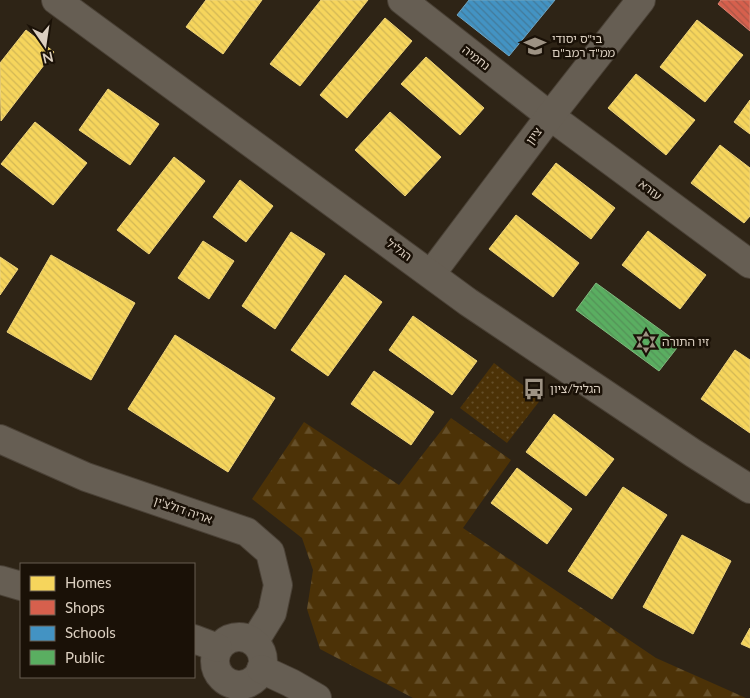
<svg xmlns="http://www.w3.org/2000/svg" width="750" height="698" font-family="Lato,'Noto Sans Hebrew',sans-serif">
	<defs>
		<pattern id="forest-firs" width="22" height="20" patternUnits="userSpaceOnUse" patternTransform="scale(1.25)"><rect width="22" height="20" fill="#4c3207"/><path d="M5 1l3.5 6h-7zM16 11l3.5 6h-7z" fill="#654f29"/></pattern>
		<pattern id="park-dots" width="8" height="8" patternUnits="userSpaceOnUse" patternTransform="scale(1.25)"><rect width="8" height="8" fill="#4c3207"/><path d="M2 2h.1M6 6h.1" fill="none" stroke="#654f29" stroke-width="1.8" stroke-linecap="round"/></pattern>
		<pattern id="homes-back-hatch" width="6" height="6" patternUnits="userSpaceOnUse" patternTransform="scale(1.25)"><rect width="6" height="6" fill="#f6d55c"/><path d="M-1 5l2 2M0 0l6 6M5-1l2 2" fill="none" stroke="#d2b755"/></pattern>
		<pattern id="shops-back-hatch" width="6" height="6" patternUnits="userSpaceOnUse" patternTransform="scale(1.25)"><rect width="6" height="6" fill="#d6604d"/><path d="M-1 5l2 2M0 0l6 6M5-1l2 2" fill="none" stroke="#aa5647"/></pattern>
		<pattern id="schools-back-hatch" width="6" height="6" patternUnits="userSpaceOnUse" patternTransform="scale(1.25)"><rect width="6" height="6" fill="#4393c3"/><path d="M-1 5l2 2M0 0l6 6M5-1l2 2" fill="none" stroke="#437a9a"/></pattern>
		<pattern id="public-back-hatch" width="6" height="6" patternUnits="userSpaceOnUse" patternTransform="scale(1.25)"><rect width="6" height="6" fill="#5aae61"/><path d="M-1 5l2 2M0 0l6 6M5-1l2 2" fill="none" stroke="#549257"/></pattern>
	</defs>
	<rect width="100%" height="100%" fill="#2e2416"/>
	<!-- forest -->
	<polygon fill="url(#forest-firs)" points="451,418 511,460 463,528 656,658 746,698 413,698 320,649 307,609 313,570 302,538 252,499 304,422 399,485"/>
	<!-- park -->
	<polygon fill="url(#park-dots)" points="494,363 541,399 507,443 460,408"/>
	<!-- homes -->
	<g fill="url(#homes-back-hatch)" stroke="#eed37a">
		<polygon points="206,0 262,0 223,54 186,27"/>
		<polygon points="321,0 368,0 300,86 270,64"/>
		<polygon points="385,18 412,41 347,118 320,95"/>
		<polygon points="697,20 743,55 705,102 660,67"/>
		<polygon points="26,30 54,52 1,121 0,63"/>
		<polygon points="426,57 484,108 460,135 401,84"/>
		<polygon points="636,74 695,120 666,155 608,108"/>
		<polygon points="108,89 159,124 130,165 79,130"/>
		<polygon points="750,100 750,134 734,122"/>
		<polygon points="390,112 441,157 405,196 355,150"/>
		<polygon points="35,122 87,163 53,205 1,164"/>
		<polygon points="720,145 750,168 750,216 744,223 691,183"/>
		<polygon points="174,157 205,181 149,254 117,230"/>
		<polygon points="556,163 615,208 591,239 532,194"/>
		<polygon points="240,180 273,206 246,242 213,217"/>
		<polygon points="516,215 579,263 553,297 489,249"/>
		<polygon points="648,231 706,275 680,309 622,265"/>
		<polygon points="291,232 325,254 275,329 242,306"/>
		<polygon points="203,241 234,261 209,299 178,278"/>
		<polygon points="51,255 135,303 91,380 7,332"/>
		<polygon points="0,257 18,269 0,295"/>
		<polygon points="345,275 382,302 328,376 291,350"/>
		<polygon points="413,316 477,361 452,395 389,350"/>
		<polygon points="175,335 275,398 228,472 128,409"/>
		<polygon points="735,350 750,360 750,433 701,399"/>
		<polygon points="374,371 434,412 411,445 351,404"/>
		<polygon points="554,414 614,459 586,496 526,452"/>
		<polygon points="517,468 572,509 547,544 491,503"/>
		<polygon points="623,487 667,515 612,599 568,571"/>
		<polygon points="682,535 731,561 693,634 643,607"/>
		<polygon points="750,628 750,648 741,644"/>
	</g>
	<!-- shops -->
	<polygon fill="url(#shops-back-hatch)" stroke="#d88170" points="721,0 750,0 750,31 718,4"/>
	<!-- schools -->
	<polygon fill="url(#schools-back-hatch)" stroke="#71a5c2" points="469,0 555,0 509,56 457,15"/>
	<!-- public -->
	<polygon fill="url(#public-back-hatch)" stroke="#81b87e" points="596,283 680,344 659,371 576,310"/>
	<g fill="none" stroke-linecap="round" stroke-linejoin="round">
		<!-- street casing -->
		<g stroke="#4a4136" stroke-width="30">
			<g id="street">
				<polyline points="402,0 550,116 750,264"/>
				<polyline points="431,274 550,116 641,0"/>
				<polyline points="0,439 86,477 247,532 270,552 278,585 272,613 254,642"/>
				<polyline points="0,580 21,586"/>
				<circle cx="239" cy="661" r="24"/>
				<polyline points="194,639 218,648"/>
				<polyline points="261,669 291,683 317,698"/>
			</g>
		</g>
		<!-- secondary casing -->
		<g stroke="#4a4136" stroke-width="30">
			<polyline id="secondary" points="56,0 468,302 693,453 750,489"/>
		</g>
		<!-- street -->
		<use href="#street" stroke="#665e53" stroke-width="28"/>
		<!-- secondary -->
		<use href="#secondary" stroke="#665e53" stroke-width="28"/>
	</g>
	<!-- icons -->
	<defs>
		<g id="school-bare" transform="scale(1.725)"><path d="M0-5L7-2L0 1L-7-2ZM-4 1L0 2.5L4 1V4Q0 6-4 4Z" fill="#9e9384" stroke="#1a1107" stroke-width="2.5" paint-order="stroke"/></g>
		<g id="synagogue-bare" transform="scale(1.725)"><path d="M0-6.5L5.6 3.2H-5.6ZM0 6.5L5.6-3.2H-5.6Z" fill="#9e9384" stroke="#1a1107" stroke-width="2.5" paint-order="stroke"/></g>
		<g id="bus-bare" transform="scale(1.725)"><path d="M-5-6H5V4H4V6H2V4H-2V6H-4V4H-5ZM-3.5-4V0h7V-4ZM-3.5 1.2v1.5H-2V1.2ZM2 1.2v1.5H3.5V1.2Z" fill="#9e9384" stroke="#1a1107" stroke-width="2.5" paint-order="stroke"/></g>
	</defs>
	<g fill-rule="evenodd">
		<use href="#school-bare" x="535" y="46"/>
		<use href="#synagogue-bare" x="646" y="342"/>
		<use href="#bus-bare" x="534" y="389"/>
	</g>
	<g text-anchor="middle" stroke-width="5" stroke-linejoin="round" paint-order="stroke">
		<!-- poi labels -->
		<g font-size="12" fill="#dbcfc0" stroke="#1a1107" text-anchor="start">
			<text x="552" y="43">בי"ס יסודי<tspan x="552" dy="14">ממ"ד רמב"ם</tspan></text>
			<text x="662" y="346">זיו התורה</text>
			<text x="550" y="393">הגליל/ציון</text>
		</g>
		<!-- street labels -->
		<g font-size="12" fill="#dbcfc0" stroke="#1a1107">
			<text transform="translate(476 58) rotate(38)" y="4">נחמיה</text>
			<text transform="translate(534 136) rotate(-53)" y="4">ציון</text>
			<text transform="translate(650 190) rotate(37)" y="4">עזרא</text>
			<text transform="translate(399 250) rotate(36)" y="4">הגליל</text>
			<text transform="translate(183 510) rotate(19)" y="4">אריה דולצ'ין</text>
		</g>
	</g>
	<!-- legend -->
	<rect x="20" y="563" width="175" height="115" fill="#1a1107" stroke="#675d51"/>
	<rect x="30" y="576" width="25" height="15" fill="#f6d55c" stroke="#675d51"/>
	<text x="65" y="588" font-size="15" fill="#dbcfc0">Homes</text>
	<rect x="30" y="600" width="25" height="15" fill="#d6604d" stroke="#675d51"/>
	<text x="65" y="613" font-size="15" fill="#dbcfc0">Shops</text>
	<rect x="30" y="626" width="25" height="15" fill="#4393c3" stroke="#675d51"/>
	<text x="65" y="638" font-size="15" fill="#dbcfc0">Schools</text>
	<rect x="30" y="650" width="25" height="15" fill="#5aae61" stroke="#675d51"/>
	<text x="65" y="663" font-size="15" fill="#dbcfc0">Public</text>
	<!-- north arrow -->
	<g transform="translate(45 45) rotate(167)" stroke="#1a1107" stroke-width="4" paint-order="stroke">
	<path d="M0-4L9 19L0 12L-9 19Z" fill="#dbcfc0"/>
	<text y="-8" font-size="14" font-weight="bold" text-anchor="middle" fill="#dbcfc0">N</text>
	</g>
</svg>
